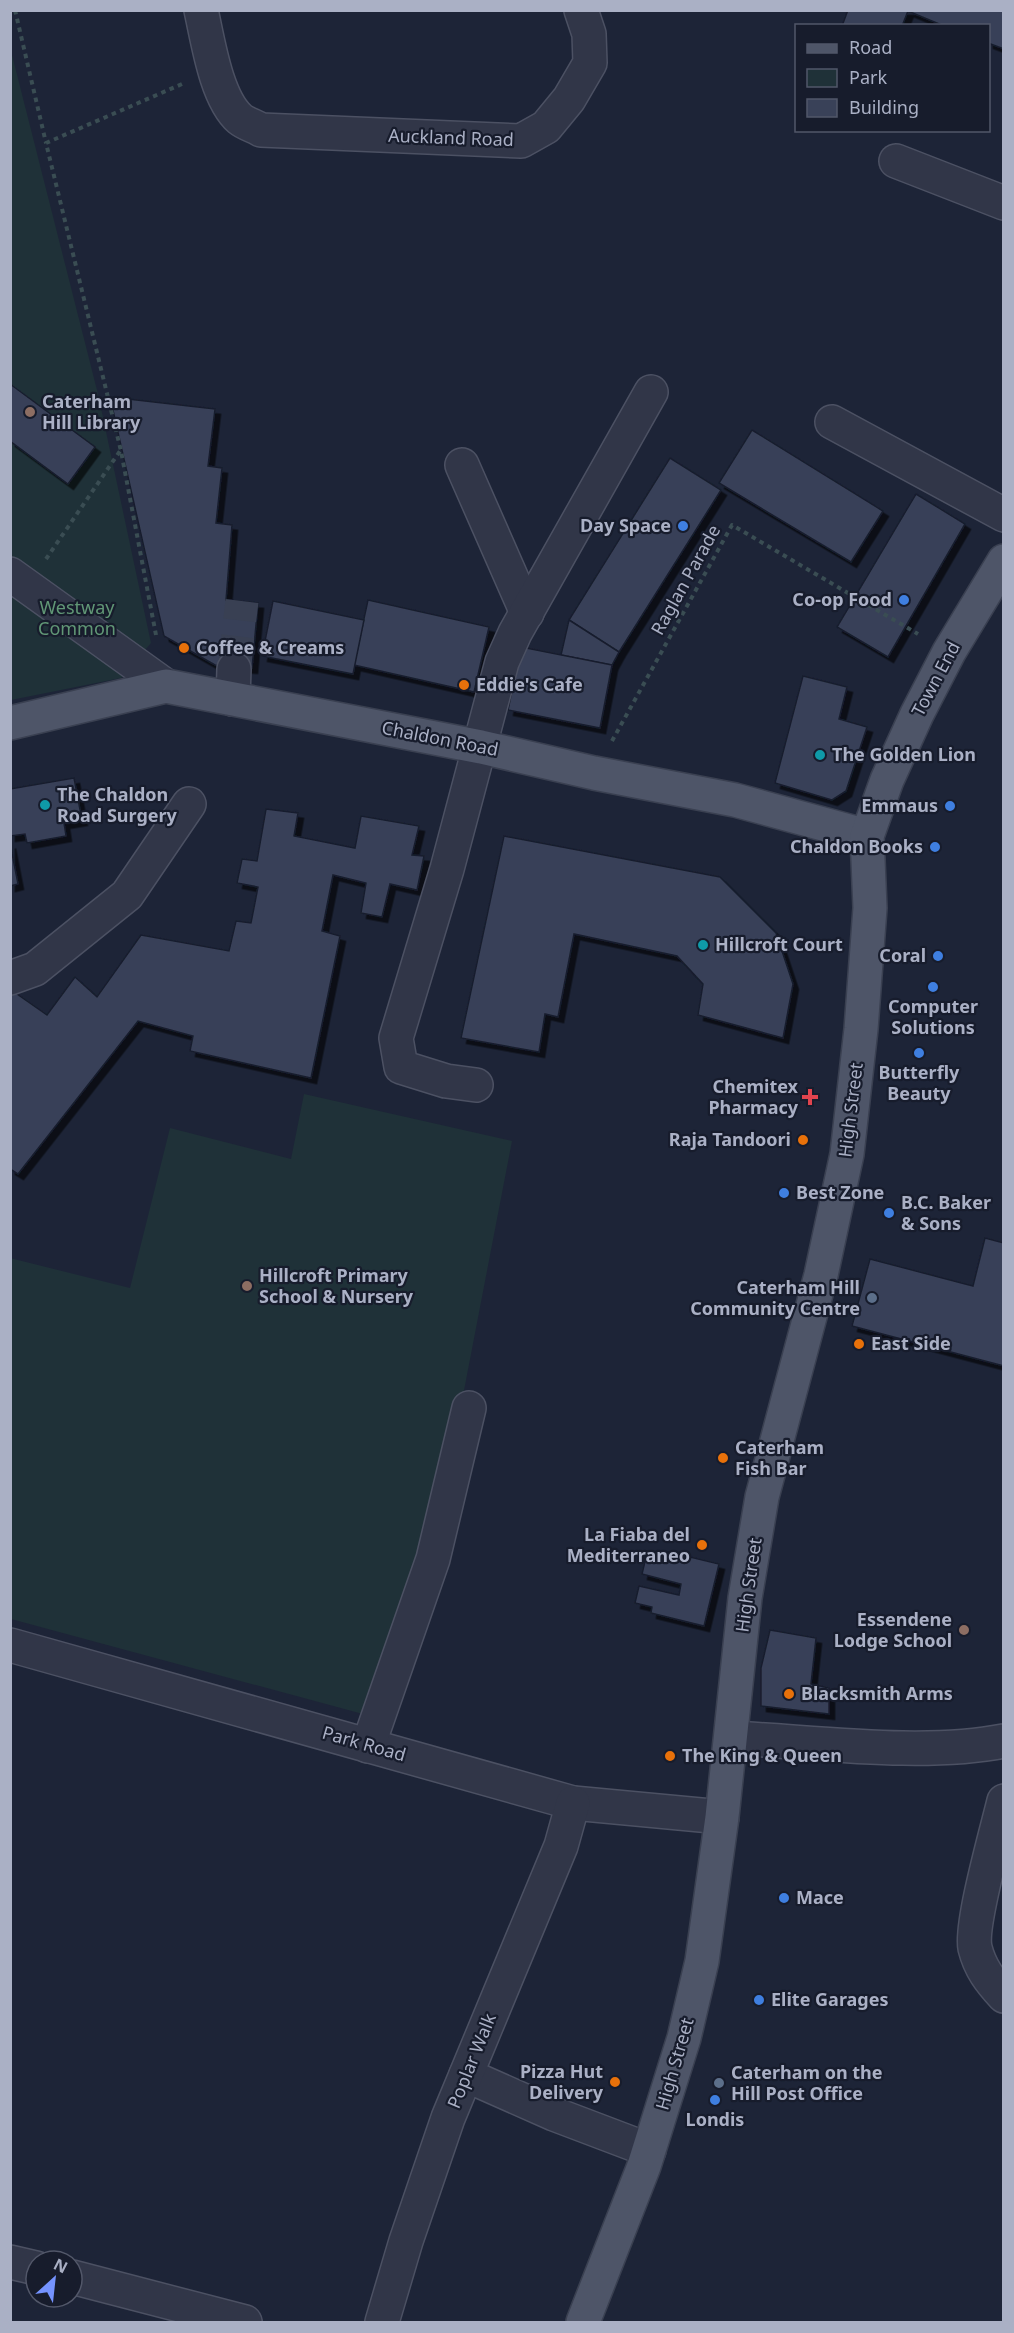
<svg xmlns="http://www.w3.org/2000/svg" width="1014" height="2333" font-family="'Noto Sans',sans-serif">
	<defs>
		<filter id="shadow"><feDropShadow dx="5.5" dy="5.5" stdDeviation="0" flood-color="#0009"/></filter>
	</defs>
	<rect width="100%" height="100%" fill="#1d2437"/>
	<!-- green -->
	<g fill="#1f3138">
		<polygon points="10,47 98,394 151,643 121,678 11,700"/>
		<polygon points="304,1094 512,1141 456,1432 385,1720 11,1619 10,1258 130,1288 170,1128 291,1159"/>
	</g>
	<!-- building -->
	<g fill="#394158" stroke="#191e2e" stroke-width="1.5" filter="url(#shadow)">
		<polygon points="848,10 1004,10 1004,49 988,43 988,26 944,26 908,11 902,26 842,26"/>
		<polygon points="10,384 95,447 68,484 10,441"/>
		<polygon points="110,397 215,409 208,466 222,468 216,523 232,525 226,600 258,603 252,668 215,665 164,636"/>
		<polygon points="752,430 883,511 851,562 719,483"/>
		<polygon points="670,458 721,490 619,652 569,620"/>
		<polygon points="916,494 965,524 888,657 837,627"/>
		<polygon points="368,600 489,627 474,692 354,665"/>
		<polygon points="273,601 364,620 353,674 262,656"/>
		<polygon points="569,620 619,652 612,665 561,655"/>
		<polygon points="521,647 612,665 600,728 508,710"/>
		<polygon points="803,676 847,687 839,719 867,727 846,791 832,800 775,783"/>
		<polygon points="74,778 82,820 64,823 66,836 27,843 25,834 10,836 10,789"/>
		<polygon points="266,809 298,813 294,836 355,848 361,816 419,826 412,855 424,856 417,890 390,884 382,917 361,913 366,883 333,875 322,931 340,936 311,1078 190,1051 193,1036 138,1021 18,1174 10,1169 10,996 14,992 47,1015 75,977 97,997 141,935 229,951 236,921 251,923 258,887 237,883 242,859 257,861"/>
		<polygon points="504,836 720,877 776,933 793,984 783,1038 698,1015 703,984 677,956 574,934 558,1017 545,1014 539,1052 461,1038"/>
		<polygon points="10,843 18,884 10,886"/>
		<polygon points="985,1238 1004,1243 1004,1366 852,1326 870,1259 973,1286"/>
		<polygon points="665,1551 719,1564 704,1626 651,1613 652,1607 635,1603 639,1586 679,1595 681,1584 642,1574 647,1553 664,1556"/>
		<polygon points="770,1630 816,1638 811,1684 829,1688 829,1714 761,1706 761,1668"/>
	</g>
	<g fill="none" stroke-linecap="round" stroke-linejoin="round">
		<!-- minor-tunnel -->
		<polyline stroke="#394053" stroke-width="33" stroke-dasharray="33 16" stroke-linecap="butt" points="234,669 242,601"/>
		<!-- minor casing -->
		<g stroke="#4c5163" stroke-width="36">
			<g id="minor">
				<path d="M201,10c7,31 15,88 39,109 6,5 15,7 21,11l260,11 25,-14 23,-28 21,-36 -1,-29 -8,-24"/>
				<polyline points="896,161 1004,203"/>
				<polyline points="832,422 1004,515"/>
				<polyline points="462,465 527,613"/>
				<polyline points="10,574 166,686"/>
				<polyline points="233,699 234,669"/>
				<polyline points="10,978 35,969 127,895 189,804"/>
				<polyline points="476,1085 446,1081 401,1067 396,1038 447,869 502,662 515,633 651,392"/>
				<polyline points="10,1645 573,1803 722,1817"/>
				<path d="M731,1738c84,4 191,19 273,3"/>
				<polyline points="368,1746 433,1559 469,1408"/>
				<path d="M1004,1801c-7,29 -34,124 -29,147 5,20 15,33 29,48"/>
				<polyline points="466,2075 554,2114 649,2150"/>
				<polyline points="10,2262 36,2268"/>
				<polyline points="72,2277 245,2322"/>
				<polyline points="382,2322 406,2241 448,2118 561,1846 573,1803"/>
			</g>
		</g>
		<!-- major casing -->
		<g stroke="#3a4051" stroke-width="36">
			<g id="major">
				<polyline points="10,723 166,686 481,747 594,773 735,800 867,836"/>
				<polyline points="583,2322 644,2166 684,2038 702,1961 722,1817 745,1598 762,1497 821,1275 847,1154 861,1029 870,908 867,836 887,780 917,714 949,652 1004,561"/>
			</g>
		</g>
		<!-- path -->
		<g stroke="#3a4d53" stroke-width="4" stroke-dasharray="4.5 4.5" stroke-linecap="butt">
			<polyline points="15,10 46,143"/>
			<polyline points="46,559 120,451"/>
			<polyline points="156,635 121,451 46,143 182,84"/>
			<polyline points="612,741 732,525 918,634"/>
		</g>
		<!-- minor -->
		<use href="#minor" stroke="#313648" stroke-width="33"/>
		<!-- major -->
		<use href="#major" stroke="#4e5568" stroke-width="33"/>
	</g>
	<!-- markers -->
	<g fill="#8d6e63" stroke="#171c2c" stroke-width="2">
		<circle cx="30" cy="412" r="6"/>
		<circle cx="247" cy="1286" r="6"/>
		<circle cx="964" cy="1630" r="6"/>
	</g>
	<g fill="#3f7fe0" stroke="#171c2c" stroke-width="2">
		<circle cx="683" cy="526" r="6"/>
		<circle cx="904" cy="600" r="6"/>
		<circle cx="950" cy="806" r="6"/>
		<circle cx="935" cy="847" r="6"/>
		<circle cx="938" cy="956" r="6"/>
		<circle cx="933" cy="987" r="6"/>
		<circle cx="919" cy="1053" r="6"/>
		<circle cx="784" cy="1193" r="6"/>
		<circle cx="889" cy="1213" r="6"/>
		<circle cx="784" cy="1898" r="6"/>
		<circle cx="759" cy="2000" r="6"/>
		<circle cx="715" cy="2100" r="6"/>
	</g>
	<g fill="#e8710a" stroke="#171c2c" stroke-width="2">
		<circle cx="184" cy="648" r="6"/>
		<circle cx="464" cy="685" r="6"/>
		<circle cx="803" cy="1140" r="6"/>
		<circle cx="859" cy="1344" r="6"/>
		<circle cx="723" cy="1458" r="6"/>
		<circle cx="702" cy="1545" r="6"/>
		<circle cx="789" cy="1694" r="6"/>
		<circle cx="670" cy="1756" r="6"/>
		<circle cx="615" cy="2082" r="6"/>
	</g>
	<g fill="#0f9aa8" stroke="#171c2c" stroke-width="2">
		<circle cx="820" cy="755" r="6"/>
		<circle cx="45" cy="805" r="6"/>
		<circle cx="703" cy="945" r="6"/>
	</g>
	<path fill="#e0444e" stroke="#171c2c" stroke-width="2" d="M807 1088h6v6h6v6h-6v6h-6v-6h-6v-6h6z"/>
	<g fill="#5c6f8a" stroke="#171c2c" stroke-width="2">
		<circle cx="872" cy="1298" r="6"/>
		<circle cx="719" cy="2083" r="6"/>
	</g>
	<g text-anchor="middle" stroke-width="4.5" stroke-linejoin="round" paint-order="stroke">
		<!-- street labels -->
		<g font-size="18" fill="#aab0c5" stroke="#171c2c">
			<text transform="translate(451 138) rotate(2)" y="6">Auckland Road</text>
			<text transform="translate(686 580) rotate(-61)" y="6">Raglan Parade</text>
			<text transform="translate(936 679) rotate(-62)" y="6">Town End</text>
			<text transform="translate(440 739) rotate(11)" y="6">Chaldon Road</text>
			<text transform="translate(851 1110) rotate(-83)" y="6">High Street</text>
			<text transform="translate(749 1585) rotate(-82)" y="6">High Street</text>
			<text transform="translate(364 1744) rotate(16)" y="6">Park Road</text>
			<text transform="translate(472 2061) rotate(-68)" y="6">Poplar Walk</text>
			<text transform="translate(675 2064) rotate(-74)" y="6">High Street</text>
		</g>
		<!-- poi labels -->
		<g font-size="18" font-weight="bold" fill="#aab0c5" stroke="#171c2c" text-anchor="start">
			<text x="42" y="408">Caterham<tspan x="42" dy="21">Hill Library</tspan></text>
			<text x="671" y="532" text-anchor="end">Day Space</text>
			<text x="892" y="606" text-anchor="end">Co-op Food</text>
			<text x="196" y="654">Coffee &amp; Creams</text>
			<text x="476" y="691">Eddie's Cafe</text>
			<text x="832" y="761">The Golden Lion</text>
			<text x="57" y="801">The Chaldon<tspan x="57" dy="21">Road Surgery</tspan></text>
			<text x="938" y="812" text-anchor="end">Emmaus</text>
			<text x="923" y="853" text-anchor="end">Chaldon Books</text>
			<text x="715" y="951">Hillcroft Court</text>
			<text x="926" y="962" text-anchor="end">Coral</text>
			<text x="933" y="1013" text-anchor="middle">Computer<tspan x="933" dy="21">Solutions</tspan></text>
			<text x="919" y="1079" text-anchor="middle">Butterfly<tspan x="919" dy="21">Beauty</tspan></text>
			<text x="798" y="1093" text-anchor="end">Chemitex<tspan x="798" dy="21">Pharmacy</tspan></text>
			<text x="791" y="1146" text-anchor="end">Raja Tandoori</text>
			<text x="796" y="1199">Best Zone</text>
			<text x="901" y="1209">B.C. Baker<tspan x="901" dy="21">&amp; Sons</tspan></text>
			<text x="259" y="1282">Hillcroft Primary<tspan x="259" dy="21">School &amp; Nursery</tspan></text>
			<text x="860" y="1294" text-anchor="end">Caterham Hill<tspan x="860" dy="21">Community Centre</tspan></text>
			<text x="871" y="1350">East Side</text>
			<text x="735" y="1454">Caterham<tspan x="735" dy="21">Fish Bar</tspan></text>
			<text x="690" y="1541" text-anchor="end">La Fiaba del<tspan x="690" dy="21">Mediterraneo</tspan></text>
			<text x="952" y="1626" text-anchor="end">Essendene<tspan x="952" dy="21">Lodge School</tspan></text>
			<text x="801" y="1700">Blacksmith Arms</text>
			<text x="682" y="1762">The King &amp; Queen</text>
			<text x="796" y="1904">Mace</text>
			<text x="771" y="2006">Elite Garages</text>
			<text x="603" y="2078" text-anchor="end">Pizza Hut<tspan x="603" dy="21">Delivery</tspan></text>
			<text x="731" y="2079">Caterham on the<tspan x="731" dy="21">Hill Post Office</tspan></text>
			<text x="715" y="2126" text-anchor="middle">Londis</text>
		</g>
		<!-- park labels -->
		<g font-size="18" fill="#619776" stroke="#171c2c">
			<text x="77" y="614">Westway<tspan x="77" dy="21">Common</tspan></text>
		</g>
	</g>
	<!-- border -->
	<rect width="1014" height="2333" fill="none" stroke="#aab0c5" stroke-width="24"/>
	<!-- legend -->
	<rect x="795" y="24" width="195" height="108" fill="#171c2c" stroke="#525769" stroke-width="1.5"/>
	<rect x="807" y="44" width="30" height="9" fill="#4e5568" stroke="#525769" stroke-width="1.5"/>
	<text x="849" y="54" font-size="18" fill="#aab0c5">Road</text>
	<rect x="807" y="69" width="30" height="18" fill="#1f3138" stroke="#525769" stroke-width="1.5"/>
	<text x="849" y="84" font-size="18" fill="#aab0c5">Park</text>
	<rect x="807" y="99" width="30" height="18" fill="#394158" stroke="#525769" stroke-width="1.5"/>
	<text x="849" y="114" font-size="18" fill="#aab0c5">Building</text>
	<!-- north arrow -->
	<g transform="translate(54 2279) rotate(27)"><circle r="28" fill="#171c2c" stroke="#525769" stroke-width="1.5"/>
	<path d="M0-4.5L10 22L0 15L-10 22Z" fill="#7593ff"/>
	<text y="-9" font-size="16" font-weight="bold" text-anchor="middle" fill="#aab0c5">N</text>
	</g>
</svg>
